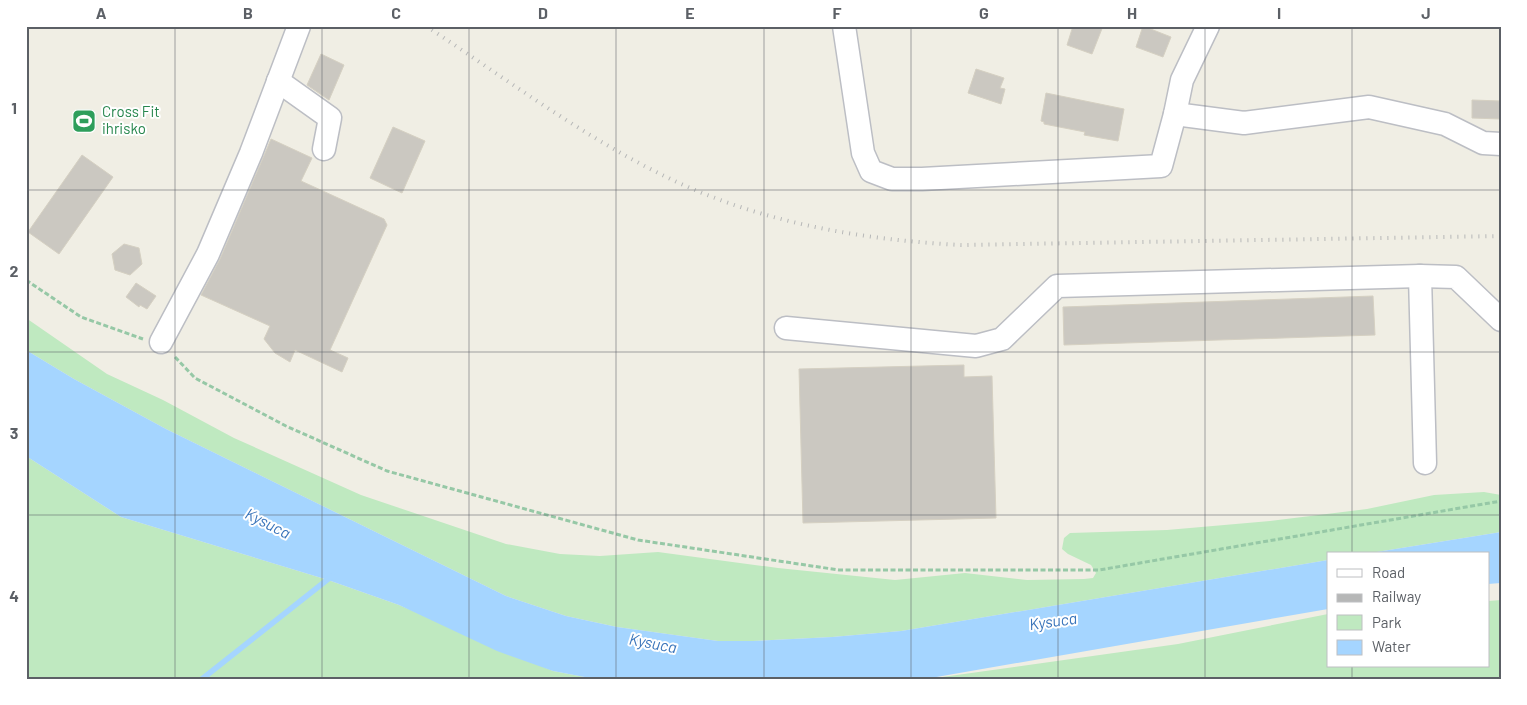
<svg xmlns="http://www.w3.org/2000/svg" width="1527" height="705" font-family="Barlow,sans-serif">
	<rect width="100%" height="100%" fill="#f0eee4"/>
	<!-- green -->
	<g fill="#bfe9c0">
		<polygon points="26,318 107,374 163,400 234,438 361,495 506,544 560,554 600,556 658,552 778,568 895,580 965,573 1027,580 1084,579 1093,578 1096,573 1091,565 1068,554 1062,549 1064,538 1070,533 1167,530 1270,521 1367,509 1434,495 1484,492 1501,495 1501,532 1364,554 1328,554 1328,560 901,631 832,637 753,641 718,641 617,627 566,616 506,596 166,429 74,379 26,350"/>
		<polygon points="26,456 121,517 328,580 399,605 553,671 595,679 26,679"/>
		<polygon points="1501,600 1501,679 928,679 1178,644 1328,614 1328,666 1488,666 1488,601"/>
	</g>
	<!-- water -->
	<g fill="#a5d5ff">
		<polygon points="26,350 74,379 166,429 506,596 566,616 617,627 718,641 753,641 832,637 901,631 1328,560 1328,609 925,679 595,679 553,671 497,651 399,605 328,580 121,517 26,456"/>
		<polygon points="1501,532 1501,583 1488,584 1488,554 1364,554"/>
	</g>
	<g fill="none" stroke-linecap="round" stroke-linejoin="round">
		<!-- stream -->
		<polyline stroke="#a5d5ff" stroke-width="5.5" points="202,679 332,576"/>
	</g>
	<!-- building -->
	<g fill="#cbc8c1" stroke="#d5d0c2">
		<polygon points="1073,26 1103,26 1092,54 1067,45"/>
		<polygon points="1143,26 1171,37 1163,57 1136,47"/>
		<polygon points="321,54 344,65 329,100 307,85"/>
		<polygon points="976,69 1004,78 1000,88 1005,89 1001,104 968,93"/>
		<polygon points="1046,93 1124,109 1118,141 1084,135 1085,132 1044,124 1044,122 1041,121"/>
		<polygon points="1472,100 1501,101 1501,119 1472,118"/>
		<polygon points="393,127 425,141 402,193 370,178"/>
		<polygon points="271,139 312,158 301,181 384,219 387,225 330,350 348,358 342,372 295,350 290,362 275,353 264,339 270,326 201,295 220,259"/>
		<polygon points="82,155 113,177 59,254 28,232"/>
		<polygon points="124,244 139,248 142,264 130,275 115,270 112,254"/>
		<polygon points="136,283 156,296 147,309 140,305 139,307 126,297"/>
		<polygon points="1373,296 1375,335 1064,345 1063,307"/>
		<polygon points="964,365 964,377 992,376 996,518 803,523 799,369"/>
	</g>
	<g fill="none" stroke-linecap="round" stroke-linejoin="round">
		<!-- minor casing -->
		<g stroke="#bcbec4" stroke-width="25">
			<g id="minor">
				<polyline points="844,26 863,153 871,171 892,179 922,179 1161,166 1175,114 1182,80 1208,26"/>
				<polyline points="278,81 330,118 324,149"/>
				<polyline points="1175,114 1244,123 1369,107 1445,124 1483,143 1501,144"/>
				<polyline points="1420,276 1425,463"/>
				<polyline points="786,328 976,346 1002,339 1057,286 1420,276 1456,277 1501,320"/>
				<polyline points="161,342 208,254 251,153 299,26"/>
			</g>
		</g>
		<!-- path -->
		<g stroke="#96c8a6" stroke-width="3" stroke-dasharray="5 2.5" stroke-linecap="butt">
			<polyline points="26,280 81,317 143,339"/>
			<polyline points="175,357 195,378 286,426 387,471 638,540 839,570 1099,570 1501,501"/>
		</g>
		<!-- minor -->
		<use href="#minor" stroke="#fff" stroke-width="22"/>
		<!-- rail -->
		<path stroke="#b6b7b7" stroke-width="4" stroke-dasharray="1 6" stroke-linecap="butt" d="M426,26c85,56 169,120 262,161 87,38 179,53 273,58l540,-9"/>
	</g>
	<!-- grid -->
	<path fill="none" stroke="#5c6066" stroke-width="1" stroke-opacity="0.55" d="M175,26v653M322,26v653M469,26v653M616,26v653M764,26v653M911,26v653M1058,26v653M1205,26v653M1352,26v528M26,190h1475M26,352h1475M26,515h1475M1352,666v13"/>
	<!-- icons -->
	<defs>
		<g id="stadium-square" transform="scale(1.25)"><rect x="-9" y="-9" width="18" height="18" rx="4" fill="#2e9e5b" stroke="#fff"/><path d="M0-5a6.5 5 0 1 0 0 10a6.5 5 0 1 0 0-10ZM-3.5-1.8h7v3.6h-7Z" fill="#fff"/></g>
	</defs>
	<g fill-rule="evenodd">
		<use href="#stadium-square" x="84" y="121"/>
	</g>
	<g text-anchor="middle" stroke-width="4" stroke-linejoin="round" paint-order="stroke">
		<!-- leisure labels -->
		<g font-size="15" fill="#27864d" stroke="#fff" text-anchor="start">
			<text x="102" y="117">Cross Fit<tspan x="102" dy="17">ihrisko</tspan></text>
		</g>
		<!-- water labels -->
		<g font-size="16" font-style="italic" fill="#3974ba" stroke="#fff">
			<text transform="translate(268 523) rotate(27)" y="6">Kysuca</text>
			<text transform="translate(1053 621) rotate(-8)" y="6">Kysuca</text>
			<text transform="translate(653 643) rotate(11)" y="6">Kysuca</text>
		</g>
	</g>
	<!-- border -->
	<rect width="1527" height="705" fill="none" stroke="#ffffff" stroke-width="55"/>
	<!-- legend -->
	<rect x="1327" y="552" width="162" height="115" fill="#ffffff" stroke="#bebfc2"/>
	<rect x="1337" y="569" width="25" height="8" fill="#ffffff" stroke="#bebfc2"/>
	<text x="1372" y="578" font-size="15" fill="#5c6066">Road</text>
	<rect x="1337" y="594" width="25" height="8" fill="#b6b7b7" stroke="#bebfc2"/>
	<text x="1372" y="602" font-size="15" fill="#5c6066">Railway</text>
	<rect x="1337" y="615" width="25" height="15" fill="#bfe9c0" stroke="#bebfc2"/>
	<text x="1372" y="628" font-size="15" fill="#5c6066">Park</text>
	<rect x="1337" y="640" width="25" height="15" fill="#a5d5ff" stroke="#bebfc2"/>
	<text x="1372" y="652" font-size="15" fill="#5c6066">Water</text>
	<rect x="28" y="28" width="1472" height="650" fill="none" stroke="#5c6066" stroke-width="2"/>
	<g font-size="16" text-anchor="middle" font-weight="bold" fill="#5c6066">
		<text x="101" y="19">A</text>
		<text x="248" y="19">B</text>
		<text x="396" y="19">C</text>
		<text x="543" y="19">D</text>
		<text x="690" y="19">E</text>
		<text x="837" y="19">F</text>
		<text x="984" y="19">G</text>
		<text x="1132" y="19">H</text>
		<text x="1279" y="19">I</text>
		<text x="1426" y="19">J</text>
		<text x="14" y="114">1</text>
		<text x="14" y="277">2</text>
		<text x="14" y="439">3</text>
		<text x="14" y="602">4</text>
	</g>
</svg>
